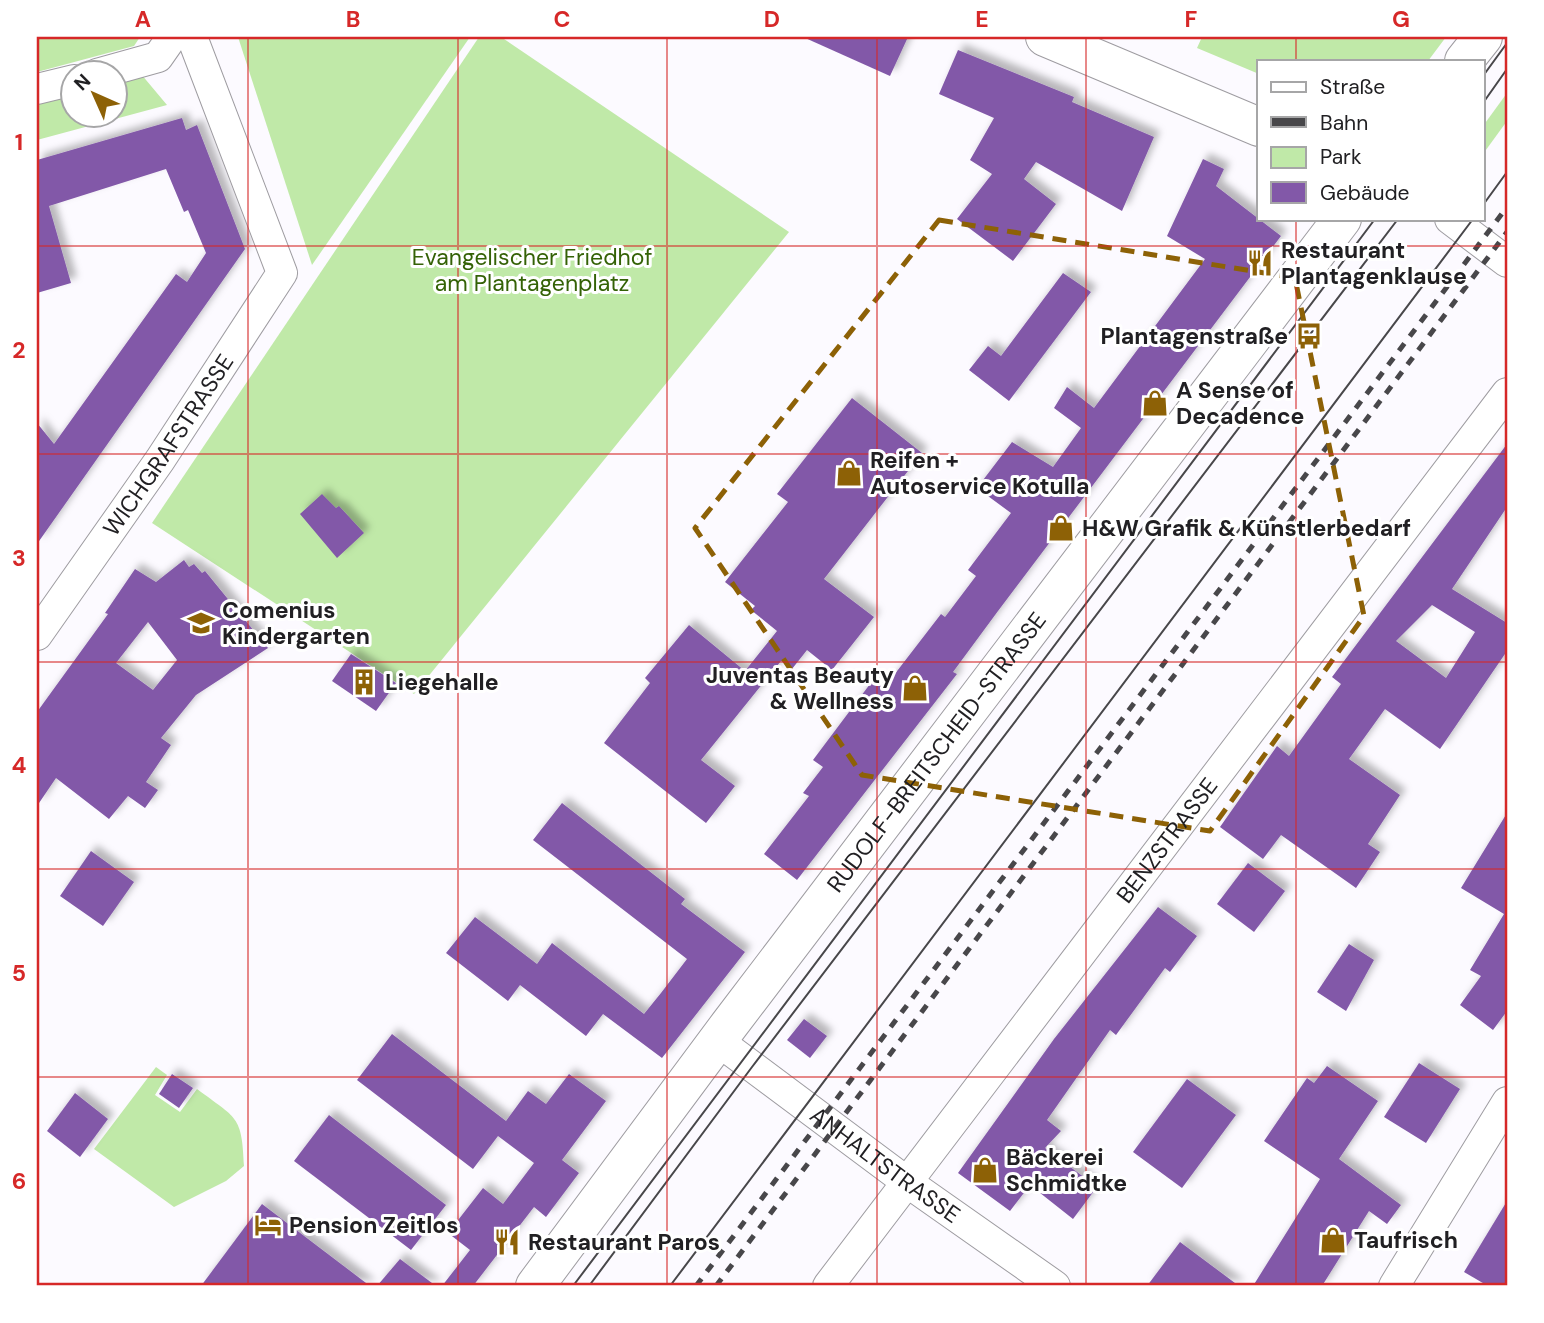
<svg xmlns="http://www.w3.org/2000/svg" width="1544" height="1323" font-family="'DM Sans',sans-serif">
	<defs>
		<filter id="shadow"><feDropShadow dx="6" dy="-6" stdDeviation="3.5" flood-color="#0004"/></filter>
	</defs>
	<rect width="100%" height="100%" fill="#fcfaff"/>
	<!-- green -->
	<g fill="#c0e9a8">
		<polygon points="37,37 140,37 134,46 37,72"/>
		<polygon points="238,37 470,37 312,265"/>
		<polygon points="479,37 501,37 789,232 414,694 152,523"/>
		<polygon points="1202,37 1446,37 1428,61 1259,61 1259,74 1197,48"/>
		<polygon points="141,74 167,105 37,140 37,102 73,92 74,116 116,116 116,81"/>
		<polygon points="1507,93 1507,121 1483,154 1483,126"/>
		<path d="M156,1067l11,8 -12,20 25,17 17,-23c40,30 45,26 47,77l-18,15 -52,26 -80,-58z"/>
	</g>
	<!-- building -->
	<g fill="#8258a8" fill-rule="evenodd" filter="url(#shadow)">
		<polygon points="803,37 908,37 890,76"/>
		<polygon points="958,50 1074,97 1072,102 1154,137 1122,211 1036,162 1024,179 1056,204 1013,261 957,219 992,174 970,160 994,118 939,94"/>
		<polygon points="182,118 186,130 197,125 245,249 37,544 37,423 54,444 176,274 187,282 206,253 188,210 184,212 166,169 49,206 71,283 37,293 37,160"/>
		<polygon points="1203,159 1224,169 1216,186 1281,236 998,611 953,672 957,674 797,880 764,854 809,796 803,793 823,767 813,760 873,680 884,688 941,614 945,617 976,576 968,570 1011,513 977,488 1012,442 1053,467 1081,428 1054,408 1067,387 1094,408 1205,259 1167,236"/>
		<polygon points="1063,273 1091,292 1009,401 969,370 988,346 1001,356"/>
		<polygon points="852,398 922,453 824,579 874,617 832,670 807,650 792,669 781,661 701,760 735,786 706,823 604,743 650,683 645,678 689,625 745,671 777,631 751,610 755,606 725,582 788,502 777,494"/>
		<path d="M1507,444v63l-55,82 55,34v28l-67,98 -55,-40 -36,50 51,36 -32,49 12,8 -24,36 -75,-53 -18,24 -43,-32 57,-81 12,10 52,-72 -9,-7zM1432,605l43,27 -29,46 -50,-37z"/>
		<polygon points="322,494 336,508 339,506 364,533 337,558 300,514"/>
		<path d="M184,560l5,7 5,-3 8,9 3,-2 63,77 -72,47 -35,43 10,7 -25,37 12,8 -13,18 -17,-12 -19,23 -53,-41 -19,28v-94l71,-98 -3,-1 30,-44 21,13zM148,622l29,38 -24,30 -37,-27z"/>
		<polygon points="351,654 396,683 376,711 332,681"/>
		<polygon points="562,803 685,899 681,904 745,952 662,1058 603,1014 586,1036 520,985 508,1001 446,953 475,917 537,964 552,943 644,1014 661,993 687,959 533,840"/>
		<polygon points="1507,813 1507,1011 1493,1030 1460,1005 1481,976 1470,970 1504,914 1461,888"/>
		<polygon points="91,851 134,882 103,926 60,896"/>
		<polygon points="1248,863 1285,891 1254,932 1217,904"/>
		<polygon points="1158,907 1197,936 1170,972 1165,968 1116,1035 1110,1030 1047,1120 1061,1131 1045,1148 1097,1187 1073,1219 1030,1185 1010,1211 958,1173 1054,1039"/>
		<polygon points="1349,944 1374,960 1346,1011 1317,992"/>
		<polygon points="804,1019 827,1036 810,1058 787,1040"/>
		<polygon points="392,1034 506,1121 528,1091 546,1104 569,1074 606,1101 562,1160 579,1173 546,1217 534,1207 473,1286 442,1286 470,1250 448,1233 483,1188 503,1204 534,1163 498,1136 473,1169 357,1080"/>
		<polygon points="1419,1063 1460,1089 1426,1143 1384,1117"/>
		<polygon points="1327,1066 1378,1101 1339,1159 1401,1205 1387,1224 1369,1211 1322,1286 1253,1286 1320,1179 1264,1141 1307,1078 1314,1083"/>
		<polygon points="172,1074 193,1088 179,1108 159,1094"/>
		<polygon points="1187,1079 1236,1115 1182,1188 1133,1152"/>
		<polygon points="75,1093 108,1119 80,1157 47,1131"/>
		<polygon points="329,1115 446,1205 411,1250 294,1161"/>
		<polygon points="1507,1201 1507,1286 1488,1286 1464,1272"/>
		<polygon points="262,1204 370,1286 201,1286"/>
		<polygon points="1180,1242 1239,1286 1147,1286"/>
		<polygon points="400,1259 436,1286 377,1286"/>
	</g>
	<g fill="none" stroke-linecap="round" stroke-linejoin="round">
		<!-- street casing -->
		<g stroke="#9e9ca1" stroke-width="32">
			<g id="street">
				<polyline points="97,74 158,57 172,37"/>
				<polyline points="37,89 74,80"/>
				<polyline points="1450,219 1507,262"/>
				<path id="s1" d="M37,635l123,-175 122,-187 -90,-236"/>
				<path id="s2" d="M718,1041l189,141 148,104"/>
				<path id="s3" d="M828,1286l679,-893"/>
				<polyline points="1394,1286 1507,1102"/>
			</g>
		</g>
		<!-- secondary casing -->
		<g stroke="#9e9ca1" stroke-width="40">
			<g id="secondary">
				<polyline points="1045,37 1259,127"/>
				<polyline points="1464,61 1483,37"/>
				<path id="s4" d="M535,1286l194,-261 613,-806"/>
			</g>
		</g>
		<!-- street -->
		<use href="#street" stroke="#fff" stroke-width="30"/>
		<!-- secondary -->
		<use href="#secondary" stroke="#fff" stroke-width="38"/>
		<!-- tram -->
		<g stroke="#48474a" stroke-width="2">
			<polyline points="1483,76 1507,43"/>
			<polyline points="1483,103 1507,69"/>
			<polyline points="1483,205 1507,172"/>
			<polyline points="573,1286 1375,219"/>
			<polyline points="589,1286 752,1067 1398,219"/>
			<polyline points="670,1286 1473,219"/>
		</g>
		<!-- rail -->
		<g stroke="#48474a" stroke-width="5" stroke-dasharray="9 9" stroke-linecap="butt">
			<polyline points="696,1286 1507,207"/>
			<polyline points="716,1286 1507,232"/>
		</g>
	</g>
	<!-- marked area -->
	<path fill="none" stroke="#8d6106" stroke-width="5" stroke-dasharray="14 9" stroke-linejoin="round" d="M939,220l356,58 69,338 -154,215 -348,-56 -167,-247z"/>
	<!-- grid -->
	<path fill="none" stroke="#d62828" stroke-width="2" stroke-opacity="0.55" d="M248,37v1249M458,37v1249M667,37v1249M877,37v1249M1086,37v1249M1296,37v24M1296,219v1067M37,246h1470M37,454h1470M37,662h1470M37,869h1470M37,1077h1470"/>
	<!-- icons -->
	<defs>
		<g id="restaurant-bare" transform="scale(2.1)"><path d="M-5-6h1v4h1v-4h1v4h1v-4h1v5L-1.5 .5V6h-2V.5L-5-1ZM5-6V6H3V1.5H1.5Q1.5-4 5-6Z" fill="#8d6106" stroke="#fff" stroke-width="2.5" paint-order="stroke"/></g>
		<g id="bus-bare" transform="scale(2.1)"><path d="M-5-6H5V4H4V6H2V4H-2V6H-4V4H-5ZM-3.5-4V0h7V-4ZM-3.5 1.2v1.5H-2V1.2ZM2 1.2v1.5H3.5V1.2Z" fill="#8d6106" stroke="#fff" stroke-width="2.5" paint-order="stroke"/></g>
		<g id="shop-bare" transform="scale(2.1)"><path d="M-5-2.5h2.3a2.7 3.5 0 0 1 5.4 0H5L5.5 6h-11ZM-1.5-2.5h3a1.5 2.3 0 0 0-3 0Z" fill="#8d6106" stroke="#fff" stroke-width="2.5" paint-order="stroke"/></g>
		<g id="school-bare" transform="scale(2.1)"><path d="M0-5L7-2L0 1L-7-2ZM-4 1L0 2.5L4 1V4Q0 6-4 4Z" fill="#8d6106" stroke="#fff" stroke-width="2.5" paint-order="stroke"/></g>
		<g id="building-bare" transform="scale(2.1)"><path d="M-4-6H4V6H1V3H-1V6H-4ZM-2.5-4.3h1.7v1.8h-1.7ZM.8-4.3h1.7v1.8H.8ZM-2.5-1h1.7V.8h-1.7ZM.8-1h1.7V.8H.8Z" fill="#8d6106" stroke="#fff" stroke-width="2.5" paint-order="stroke"/></g>
		<g id="hotel-bare" transform="scale(2.1)"><path d="M-6-4.5h1.5V1H6V5H4.5V3h-9V5H-6ZM-4 0a1.8 1.8 0 1 1 3.6 0ZM.5 0V-2.5h3Q6-2.5 6 0Z" fill="#8d6106" stroke="#fff" stroke-width="2.5" paint-order="stroke"/></g>
	</defs>
	<g fill-rule="evenodd">
		<use href="#restaurant-bare" x="1260" y="263"/>
		<use href="#bus-bare" x="1309" y="336"/>
		<use href="#shop-bare" x="1155" y="403"/>
		<use href="#shop-bare" x="849" y="473"/>
		<use href="#shop-bare" x="1061" y="528"/>
		<use href="#school-bare" x="201" y="623"/>
		<use href="#building-bare" x="364" y="682"/>
		<use href="#shop-bare" x="915" y="688"/>
		<use href="#shop-bare" x="985" y="1170"/>
		<use href="#hotel-bare" x="268" y="1225"/>
		<use href="#shop-bare" x="1333" y="1240"/>
		<use href="#restaurant-bare" x="507" y="1242"/>
	</g>
	<g text-anchor="middle" stroke-width="6" stroke-linejoin="round" paint-order="stroke">
		<!-- poi labels -->
		<g font-size="23" font-weight="bold" fill="#212023" stroke="#fff" text-anchor="start">
			<text x="1281" y="258">Restaurant<tspan x="1281" dy="26">Plantagenklause</tspan></text>
			<text x="1288" y="344" text-anchor="end">Plantagenstraße</text>
			<text x="1176" y="398">A Sense of<tspan x="1176" dy="26">Decadence</tspan></text>
			<text x="870" y="468">Reifen +<tspan x="870" dy="26">Autoservice Kotulla</tspan></text>
			<text x="1082" y="536">H&amp;W Grafik &amp; Künstlerbedarf</text>
			<text x="222" y="618">Comenius<tspan x="222" dy="26">Kindergarten</tspan></text>
			<text x="894" y="683" text-anchor="end">Juventas Beauty<tspan x="894" dy="26">&amp; Wellness</tspan></text>
			<text x="385" y="690">Liegehalle</text>
			<text x="1006" y="1165">Bäckerei<tspan x="1006" dy="26">Schmidtke</tspan></text>
			<text x="289" y="1233">Pension Zeitlos</text>
			<text x="1354" y="1248">Taufrisch</text>
			<text x="528" y="1250">Restaurant Paros</text>
		</g>
		<!-- park labels -->
		<g font-size="23" fill="#346206" stroke="#fff">
			<text x="532" y="265">Evangelischer Friedhof<tspan x="532" dy="26">am Plantagenplatz</tspan></text>
		</g>
		<!-- street labels -->
		<g font-size="23" fill="#212023" stroke="#fff">
			<text dy="8" stroke="none"><textPath href="#s1" startOffset="231">WICHGRAFSTRASSE</textPath></text>
			<text dy="8" stroke="none"><textPath href="#s4" startOffset="668">RUDOLF-BREITSCHEID-STRASSE</textPath></text>
			<text dy="8" stroke="none"><textPath href="#s3" startOffset="560">BENZSTRASSE</textPath></text>
			<text dy="8" stroke="none"><textPath href="#s2" startOffset="208">ANHALTSTRASSE</textPath></text>
		</g>
	</g>
	<!-- border -->
	<rect width="1544" height="1323" fill="none" stroke="#ffffff" stroke-width="77"/>
	<!-- legend -->
	<rect x="1257" y="60" width="228" height="161" fill="#ffffff" stroke="#a6a6a7" stroke-width="2"/>
	<rect x="1271" y="82" width="35" height="10" fill="#ffffff" stroke="#a6a6a7" stroke-width="2"/>
	<text x="1320" y="94" font-size="21" fill="#212023">Straße</text>
	<rect x="1271" y="117" width="35" height="10" fill="#48474a" stroke="#a6a6a7" stroke-width="2"/>
	<text x="1320" y="130" font-size="21" fill="#212023">Bahn</text>
	<rect x="1271" y="147" width="35" height="21" fill="#c0e9a8" stroke="#a6a6a7" stroke-width="2"/>
	<text x="1320" y="164" font-size="21" fill="#212023">Park</text>
	<rect x="1271" y="182" width="35" height="21" fill="#8258a8" stroke="#a6a6a7" stroke-width="2"/>
	<text x="1320" y="200" font-size="21" fill="#212023">Gebäude</text>
	<!-- north arrow -->
	<g transform="translate(94 94) rotate(315)"><circle r="33" fill="#ffffff" stroke="#a6a6a7" stroke-width="2"/>
	<path d="M0-5L12 26L0 18L-12 26Z" fill="#8d6106"/>
	<text y="-10" font-size="19" font-weight="bold" text-anchor="middle" fill="#212023">N</text>
	</g>
	<rect x="38" y="38" width="1468" height="1246" fill="none" stroke="#d62828" stroke-width="2.5"/>
	<g font-size="23" text-anchor="middle" font-weight="bold" fill="#d62828">
		<text x="143" y="27">A</text>
		<text x="353" y="27">B</text>
		<text x="562" y="27">C</text>
		<text x="772" y="27">D</text>
		<text x="982" y="27">E</text>
		<text x="1191" y="27">F</text>
		<text x="1401" y="27">G</text>
		<text x="19" y="150">1</text>
		<text x="19" y="358">2</text>
		<text x="19" y="566">3</text>
		<text x="19" y="773">4</text>
		<text x="19" y="981">5</text>
		<text x="19" y="1189">6</text>
	</g>
</svg>
